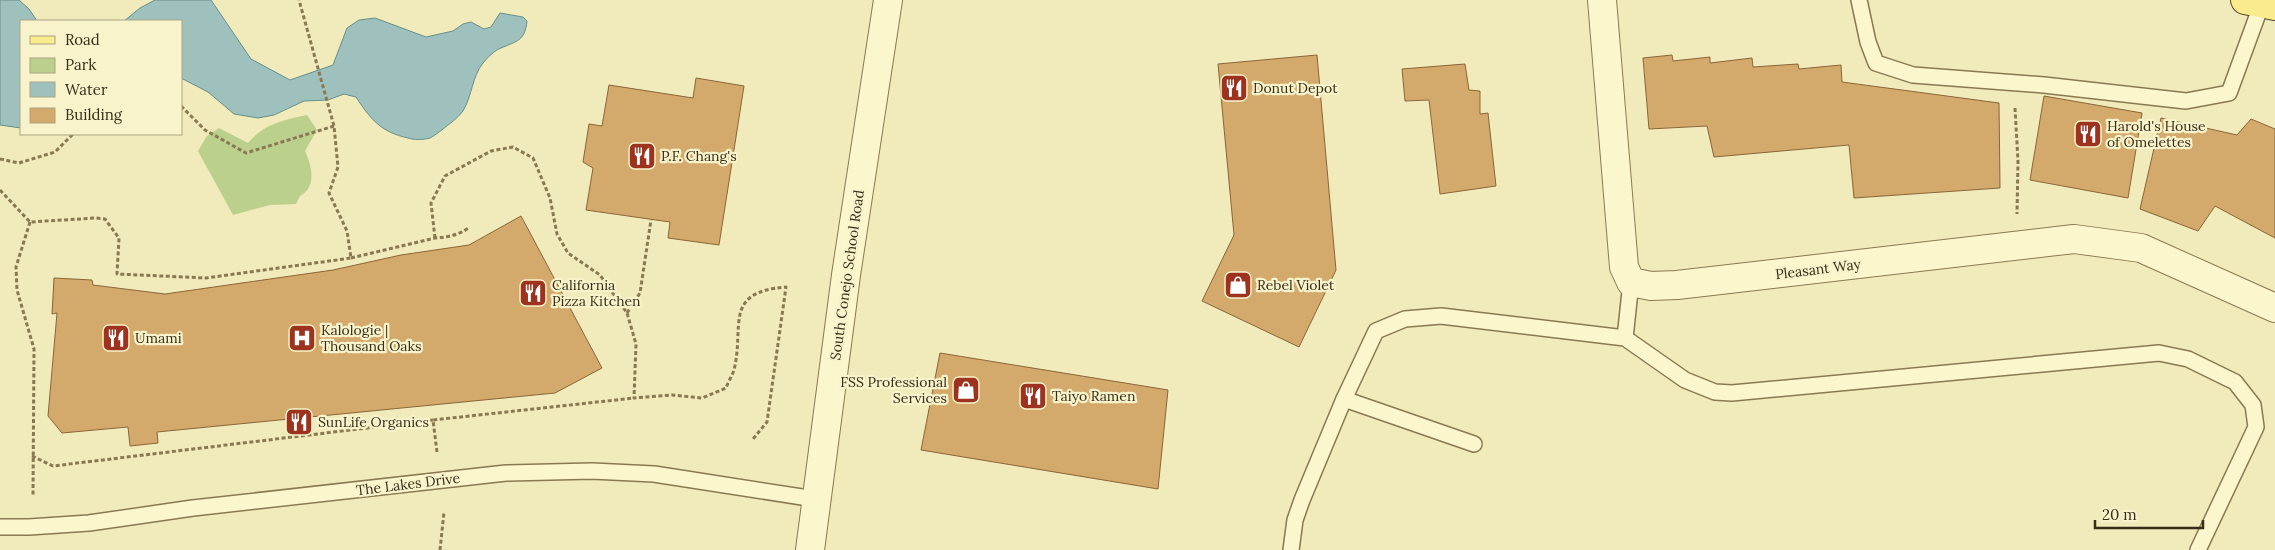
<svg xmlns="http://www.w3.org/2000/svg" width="2275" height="550" font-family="Lora,serif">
	<rect width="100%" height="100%" fill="#f1eaba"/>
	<!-- green -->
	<path fill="#bcd08d" d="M307,115l10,15 -12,21c7,15 12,36 -5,45l-4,8 -26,1 -37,10 -35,-64 9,-15 12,-8 29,15c14,-18 37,-24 59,-28z"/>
	<!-- water -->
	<g fill="#9fc1bd" stroke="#668f8c">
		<polygon points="0,0 19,0 29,9 37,21 21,21 21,128 0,125"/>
		<path d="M155,0h56l40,59 39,21 43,-15 14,-37 12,-8 16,-2 51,19 27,-6 10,-7 8,-2 13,7 7,-2 9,-14 23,4 4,4c-2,20 -10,20 -26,27 -6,2 -14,10 -18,15 -11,14 -11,33 -20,48 -5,7 -14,13 -20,18 -4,3 -9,7 -13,9 -7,2 -16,2 -22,0 -27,-6 -37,-18 -52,-41l-12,-3 -16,6 -24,1 -30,14 -16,3 -24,-4 -26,-22 -27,-14v-57h-57l16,-13z"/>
	</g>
	<!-- building -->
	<g fill="#d3a96c" stroke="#8a6637">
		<polygon points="1317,55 1336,270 1299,347 1202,301 1234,235 1218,64"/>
		<polygon points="1672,55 1673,61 1710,57 1710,63 1752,58 1753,67 1798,64 1799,69 1841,65 1842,82 1999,103 2000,188 1854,198 1849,145 1714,157 1707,126 1649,129 1643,58"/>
		<polygon points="1465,64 1469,90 1480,91 1480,114 1488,113 1496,186 1440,194 1429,100 1405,101 1402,69"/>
		<polygon points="696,78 744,86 719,245 668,238 670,222 586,210 593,168 583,162 589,124 602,126 609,85 693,98"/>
		<polygon points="2044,96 2142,113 2128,198 2030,180"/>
		<polygon points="2161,118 2237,135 2251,119 2275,129 2275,238 2215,206 2198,231 2140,209"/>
		<polygon points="521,216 602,368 555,393 157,432 158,443 130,446 128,427 62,433 48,416 57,313 52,314 54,278 92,280 93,285 165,294 333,270 401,255 469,245"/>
		<polygon points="940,353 1168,390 1158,489 921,450"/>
	</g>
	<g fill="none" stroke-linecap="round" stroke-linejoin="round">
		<!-- service casing -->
		<g stroke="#897953" stroke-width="18">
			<g id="service">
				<polyline points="1859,0 1868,42 1876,63 1913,75 2044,85 2186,101 2229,93 2262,3"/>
				<polyline points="1625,338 1631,282"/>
				<polyline points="1344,399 1474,444"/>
				<polyline points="0,527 29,527 89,523 193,508 506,473 592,471 654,474 815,499"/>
				<polyline points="1291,550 1295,520 1302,500 1344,399 1376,331 1405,319 1441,316 1625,338 1685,380 1715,392 1732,393 2159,353 2188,359 2235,382 2253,405 2256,427 2198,550"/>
			</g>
		</g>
		<!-- minor casing -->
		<g stroke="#897953" stroke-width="30">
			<polyline id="minor" points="1602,0 1624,267 1631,282 1651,286 1677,285 2074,239 2141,248 2275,308"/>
		</g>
		<!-- tertiary casing -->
		<g stroke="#897953" stroke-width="30">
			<polyline id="tertiary" points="810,550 846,275 888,0"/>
		</g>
		<!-- primary casing -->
		<g stroke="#564528" stroke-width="30">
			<polyline id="primary" points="2245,0 2275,6"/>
		</g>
		<!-- path -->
		<g stroke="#897953" stroke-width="3" stroke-dasharray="4 2.5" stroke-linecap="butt">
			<polyline points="181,106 205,130 246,153 334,126"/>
			<polyline points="2015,108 2018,161 2017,214"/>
			<polyline points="0,159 19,163 55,152 73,134"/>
			<polyline points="0,190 30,222 96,218 105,219 119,238 117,274 206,278 351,258 347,231 329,193 338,167 334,126 299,0"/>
			<polyline points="30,222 16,267 17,290 34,349 33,495"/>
			<path d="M435,238l-4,-35 14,-27 46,-25 22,-4 20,11 17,40 7,36 11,19 32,22 27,38 9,31 -2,54 38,-3 30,3 24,-10c2,-6 6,-12 8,-18 11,-44 -12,-78 52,-83l-19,135 -14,17"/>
			<path d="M351,258l84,-20c14,-1 24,-3 35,-11"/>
			<polyline points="627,313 640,293 651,220"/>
			<polyline points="437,452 433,420 634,398"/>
			<polyline points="32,456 53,466 433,420"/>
			<polyline points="440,550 444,512"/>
		</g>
		<!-- service -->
		<use href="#service" stroke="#fcf6cd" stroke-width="15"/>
		<!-- minor -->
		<use href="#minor" stroke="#fcf6cd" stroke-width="28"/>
		<!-- tertiary -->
		<use href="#tertiary" stroke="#fcf6cd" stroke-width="28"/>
		<!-- primary -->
		<use href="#primary" stroke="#faeb8c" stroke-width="28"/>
	</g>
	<!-- icons -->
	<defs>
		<g id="restaurant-square" transform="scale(1.4375)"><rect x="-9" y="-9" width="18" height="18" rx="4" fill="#9d331e" stroke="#f8f3ca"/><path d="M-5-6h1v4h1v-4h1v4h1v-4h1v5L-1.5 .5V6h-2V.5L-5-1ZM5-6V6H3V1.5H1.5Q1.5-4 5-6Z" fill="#fff"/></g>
		<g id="shop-square" transform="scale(1.4375)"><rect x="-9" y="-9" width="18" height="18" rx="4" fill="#9d331e" stroke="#f8f3ca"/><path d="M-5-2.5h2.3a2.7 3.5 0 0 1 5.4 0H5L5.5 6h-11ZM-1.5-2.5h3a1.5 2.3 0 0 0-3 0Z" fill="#fff"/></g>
		<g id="hospital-square" transform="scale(1.4375)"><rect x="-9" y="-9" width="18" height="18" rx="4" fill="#9d331e" stroke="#f8f3ca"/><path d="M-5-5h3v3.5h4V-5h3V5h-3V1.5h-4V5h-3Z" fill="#fff"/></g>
	</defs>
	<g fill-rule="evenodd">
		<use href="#restaurant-square" x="1234" y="88"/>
		<use href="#restaurant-square" x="2088" y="134"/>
		<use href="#restaurant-square" x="642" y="156"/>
		<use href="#shop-square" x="1238" y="285"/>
		<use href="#restaurant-square" x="533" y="293"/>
		<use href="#restaurant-square" x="116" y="338"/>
		<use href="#hospital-square" x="302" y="338"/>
		<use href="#shop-square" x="966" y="390"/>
		<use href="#restaurant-square" x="1033" y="396"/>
		<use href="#restaurant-square" x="299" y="422"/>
	</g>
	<g text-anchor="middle" stroke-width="4.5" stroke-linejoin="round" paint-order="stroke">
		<!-- poi labels -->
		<g font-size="14" fill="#372d19" stroke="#f8f3ca" text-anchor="start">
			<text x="1253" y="93">Donut Depot</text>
			<text x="2107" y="131">Harold's House<tspan x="2107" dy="16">of Omelettes</tspan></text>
			<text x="661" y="161">P.F. Chang's</text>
			<text x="552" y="290">California<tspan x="552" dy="16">Pizza Kitchen</tspan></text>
			<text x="1257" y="290">Rebel Violet</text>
			<text x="321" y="335">Kalologie |<tspan x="321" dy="16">Thousand Oaks</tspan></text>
			<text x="135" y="343">Umami</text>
			<text x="947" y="387" text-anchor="end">FSS Professional<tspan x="947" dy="16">Services</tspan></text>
			<text x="1052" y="401">Taiyo Ramen</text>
			<text x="318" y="427">SunLife Organics</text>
		</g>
		<!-- street labels -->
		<g font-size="14" fill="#372d19" stroke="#f8f3ca">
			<text transform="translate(1818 269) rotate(-7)" y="5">Pleasant Way</text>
			<text transform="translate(847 275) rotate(-82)" y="5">South Conejo School Road</text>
			<text transform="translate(408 484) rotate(-7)" y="5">The Lakes Drive</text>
		</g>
	</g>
	<!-- legend -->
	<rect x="20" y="20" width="162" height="115" fill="#f8f3ca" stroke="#aba483"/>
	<rect x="30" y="36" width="25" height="8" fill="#faeb8c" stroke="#aba483"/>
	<text x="65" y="45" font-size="15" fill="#372d19">Road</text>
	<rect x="30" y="58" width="25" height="15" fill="#bcd08d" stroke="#aba483"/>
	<text x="65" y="70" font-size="15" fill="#372d19">Park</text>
	<rect x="30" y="82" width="25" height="15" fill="#9fc1bd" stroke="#aba483"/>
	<text x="65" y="95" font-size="15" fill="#372d19">Water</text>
	<rect x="30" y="108" width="25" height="15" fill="#d3a96c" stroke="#aba483"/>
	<text x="65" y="120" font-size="15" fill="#372d19">Building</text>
	<!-- scale -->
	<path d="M2095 520v8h108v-8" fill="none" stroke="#372d19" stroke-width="2.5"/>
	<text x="2102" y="520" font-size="15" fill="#372d19" stroke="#f8f3ca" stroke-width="4" paint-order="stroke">20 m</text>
</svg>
